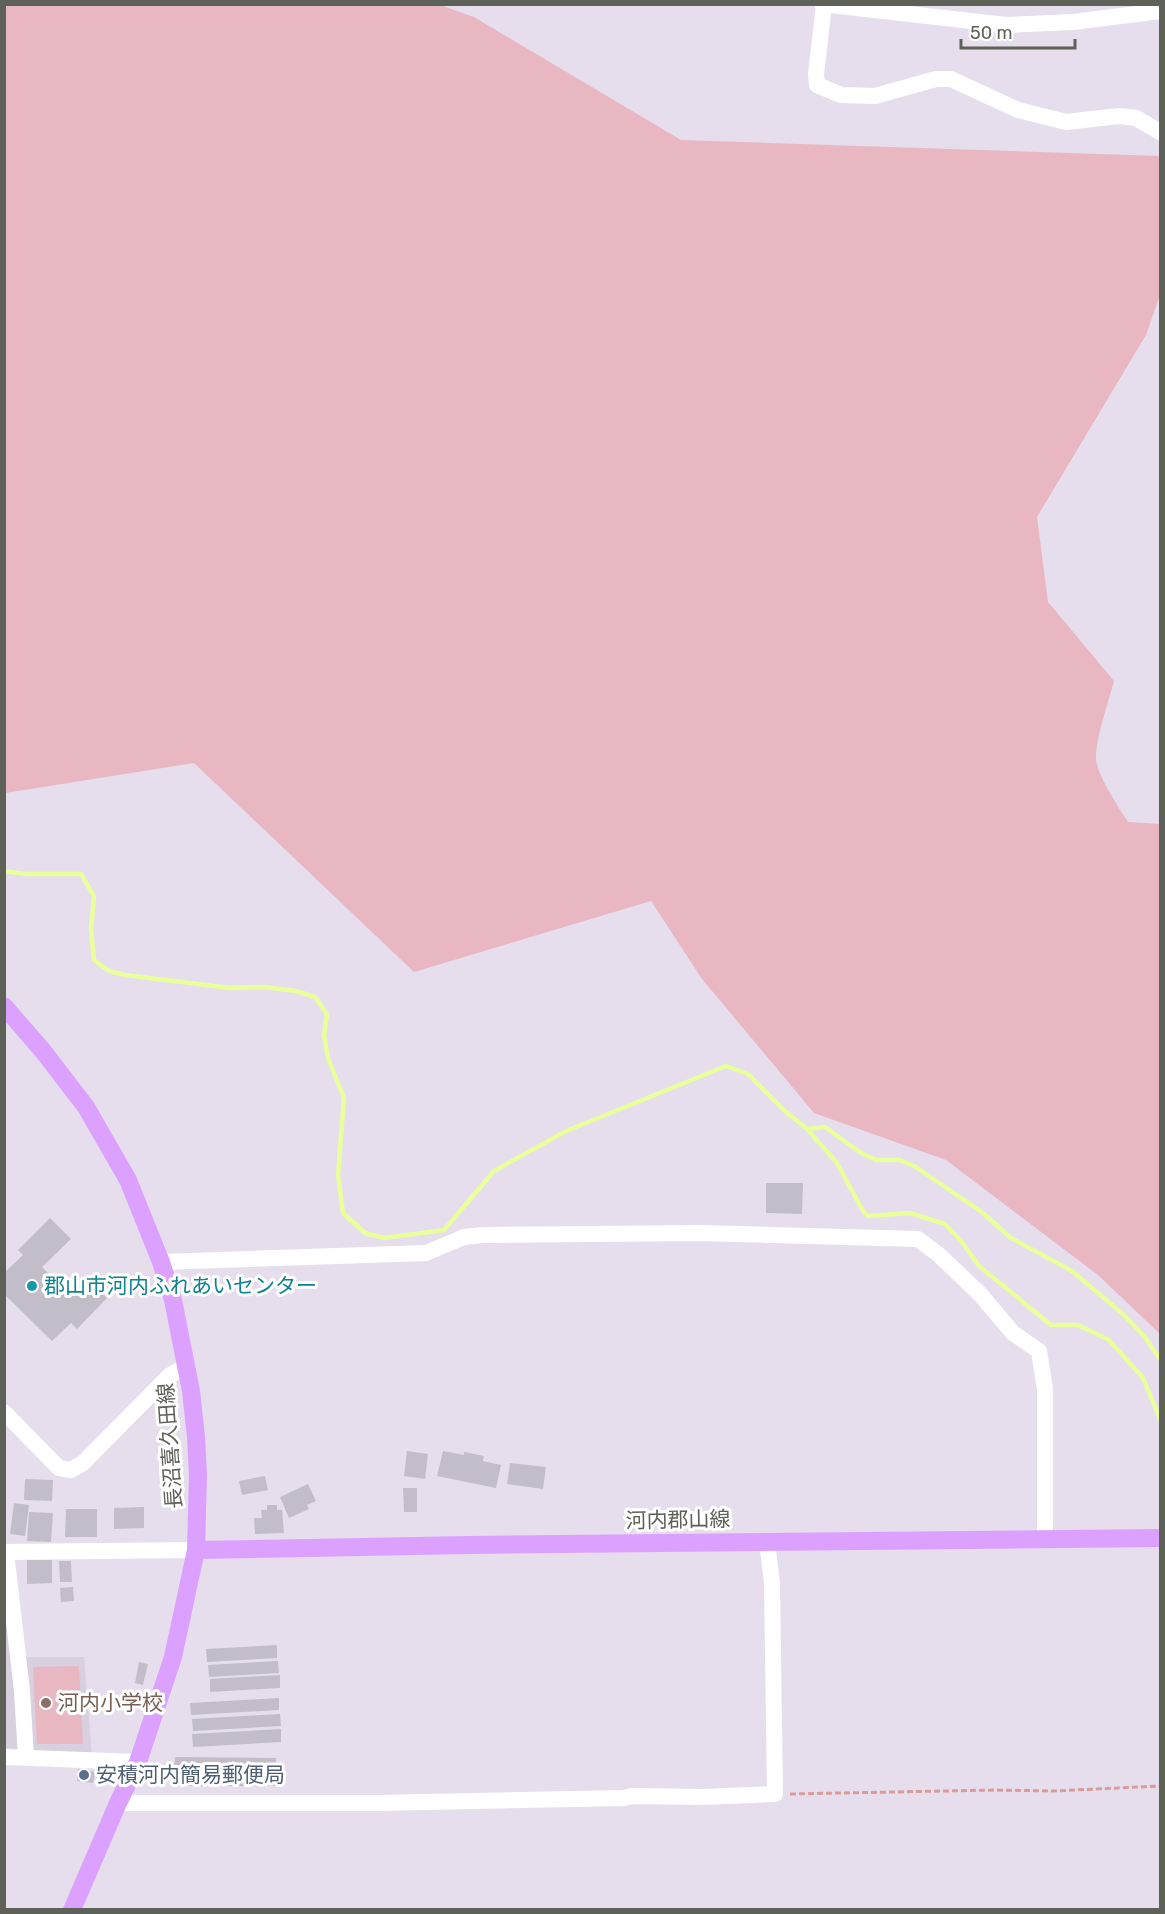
<svg xmlns="http://www.w3.org/2000/svg" width="1165" height="1914" font-family="Rubik,'Noto Sans JP',sans-serif">
	<rect width="100%" height="100%" fill="#e6deed"/>
	<!-- education -->
	<polygon fill="#d8cfdf" points="4,1567 26,1657 84,1657 92,1755 5,1748"/>
	<!-- green -->
	<g fill="#e8b7c1">
		<path d="M5,4l435,1 34,12 207,123 479,16v139l-14,40 -109,182 11,85 66,79c-5,19 -19,60 -18,78 1,16 23,49 32,63l32,2v510l-62,-59 -152,-115 -132,-47 -112,-134 -51,-78 -237,71 -220,-209 -189,30z"/>
		<polygon points="79,1666 83,1744 37,1744 33,1667"/>
	</g>
	<g fill="none" stroke-linecap="round" stroke-linejoin="round">
		<!-- stream -->
		<g stroke="#e9ff9c" stroke-width="4.5">
			<polyline points="4,871 26,874 81,874 94,896 91,929 94,960 109,971 125,975 230,988 264,987 296,991 315,997 327,1014 324,1035 328,1058 344,1098 338,1175 343,1213 365,1233 384,1238 444,1230 494,1171 566,1131 726,1066 748,1074 786,1112 807,1129 837,1163 863,1211 868,1216 910,1213 945,1224 962,1242 979,1266 1051,1325 1078,1325 1109,1340 1143,1378 1160,1419"/>
			<polyline points="807,1129 825,1127 861,1153 876,1160 900,1160 916,1167 983,1213 1011,1238 1072,1271 1124,1315 1144,1336 1160,1359"/>
		</g>
	</g>
	<!-- building -->
	<g fill="#c3bdca">
		<polygon points="766,1183 803,1183 802,1214 766,1213"/>
		<polygon points="50,1218 71,1239 42,1267 69,1294 86,1277 107,1298 77,1329 71,1323 52,1341 4,1294 4,1273 23,1255 18,1250"/>
		<polygon points="407,1451 428,1454 425,1479 404,1476"/>
		<polygon points="443,1451 464,1455 464,1452 484,1456 483,1461 501,1465 496,1488 437,1476"/>
		<polygon points="510,1463 546,1467 543,1489 507,1484"/>
		<polygon points="265,1476 268,1490 242,1495 239,1481"/>
		<polygon points="25,1479 53,1480 52,1501 24,1500"/>
		<polygon points="308,1484 316,1501 307,1505 309,1509 289,1518 280,1497"/>
		<polygon points="403,1488 417,1488 417,1512 404,1512"/>
		<polygon points="14,1503 29,1505 25,1536 10,1534"/>
		<polygon points="267,1505 277,1505 277,1510 282,1510 284,1533 255,1534 254,1518 262,1518 261,1510 267,1510"/>
		<polygon points="144,1507 144,1528 114,1529 114,1508"/>
		<polygon points="66,1509 97,1509 97,1537 65,1537"/>
		<polygon points="29,1512 53,1513 51,1542 27,1541"/>
		<polygon points="27,1560 52,1560 52,1583 27,1584"/>
		<polygon points="59,1561 71,1561 72,1582 60,1582"/>
		<polygon points="73,1587 74,1601 61,1602 60,1588"/>
		<polygon points="277,1645 277,1658 207,1662 206,1649"/>
		<polygon points="278,1661 279,1673 209,1677 208,1665"/>
		<polygon points="139,1662 148,1664 143,1685 135,1683"/>
		<polygon points="280,1675 280,1688 210,1692 210,1679"/>
		<polygon points="279,1698 279,1710 191,1715 190,1703"/>
		<polygon points="280,1714 281,1726 193,1731 192,1719"/>
		<polygon points="281,1729 281,1742 193,1747 192,1734"/>
		<polygon points="175,1757 276,1758 276,1770 174,1770"/>
		<polygon points="78,1769 95,1772 93,1783 77,1781"/>
		<polygon points="176,1773 278,1774 277,1786 176,1786"/>
	</g>
	<g fill="none" stroke-linecap="round" stroke-linejoin="round">
		<!-- path -->
		<polyline stroke="#db9c99" stroke-width="3" stroke-dasharray="6 3" stroke-linecap="butt" points="790,1794 995,1790 1053,1791 1160,1786"/>
		<!-- minor -->
		<g stroke="#fff" stroke-width="16">
			<polyline points="822,4 1006,25 1073,22 1160,11"/>
			<polyline points="824,5 816,74 817,85 841,95 875,96 936,79 951,79 1018,110 1066,122 1119,116 1136,118 1160,132"/>
			<polyline points="161,1262 426,1253 464,1237 483,1235 700,1233 918,1239 939,1255 980,1294 1013,1333 1039,1351 1045,1389 1045,1538"/>
			<polyline points="4,1412 59,1468 71,1470 83,1463 169,1376 186,1366"/>
			<polyline points="4,1552 196,1550"/>
			<polyline points="6,1552 22,1691 26,1757"/>
			<polyline points="4,1757 138,1762"/>
			<polyline points="118,1803 379,1803 624,1798 632,1796 703,1797 775,1794 772,1583 767,1542"/>
		</g>
		<!-- major -->
		<g stroke="#dca1ff" stroke-width="18">
			<polyline points="4,1006 43,1051 86,1107 128,1180 161,1262 173,1300 191,1391 196,1437 198,1475 196,1550 173,1657 138,1762 118,1803 72,1910"/>
			<polyline points="196,1550 469,1545 1160,1538"/>
		</g>
	</g>
	<!-- markers -->
	<circle fill="#0f9aa8" stroke="#fff" stroke-width="2" cx="32" cy="1286" r="6"/>
	<circle fill="#8d6e63" stroke="#fff" stroke-width="2" cx="46" cy="1703" r="6"/>
	<circle fill="#5c6f8a" stroke="#fff" stroke-width="2" cx="84" cy="1775" r="6"/>
	<g text-anchor="middle" stroke-width="6" stroke-linejoin="round" paint-order="stroke">
		<!-- culture labels -->
		<g font-size="21" fill="#0d838f" stroke="#fff" text-anchor="start">
			<text x="44" y="1293">郡山市河内ふれあいセンター</text>
		</g>
		<!-- street labels -->
		<g font-size="21" fill="#5e6157" stroke="#fff">
			<text transform="translate(170 1446) rotate(-94)" y="7">長沼喜久田線</text>
			<text transform="translate(678 1520) rotate(-1)" y="7">河内郡山線</text>
		</g>
		<!-- education labels -->
		<g font-size="21" fill="#785e54" stroke="#fff" text-anchor="start">
			<text x="58" y="1710">河内小学校</text>
		</g>
		<!-- service labels -->
		<g font-size="21" fill="#4e5e75" stroke="#fff" text-anchor="start">
			<text x="96" y="1782">安積河内簡易郵便局</text>
		</g>
	</g>
	<!-- border -->
	<rect width="1165" height="1914" fill="none" stroke="#5e6157" stroke-width="12"/>
	<!-- scale -->
	<path d="M961 39v9h114v-9" fill="none" stroke="#5e6157" stroke-width="3"/>
	<text x="970" y="39" font-size="18" fill="#5e6157" stroke="#ffffff" stroke-width="4.5" paint-order="stroke">50 m</text>
</svg>
